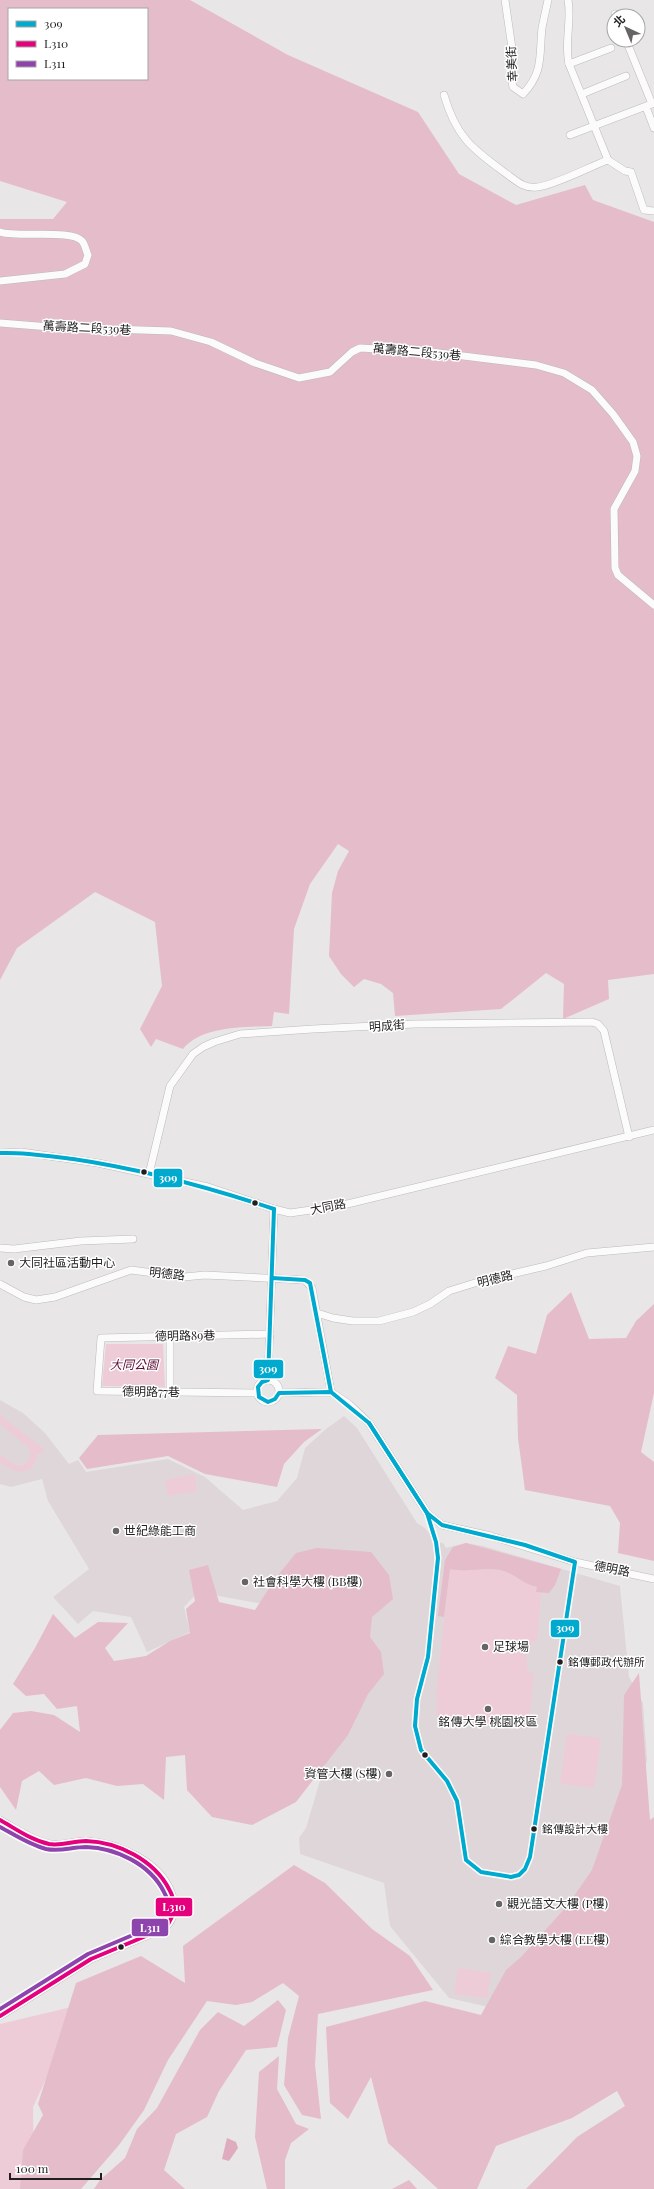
<svg xmlns="http://www.w3.org/2000/svg" width="654" height="2189" font-family="'Playfair Display','Noto Sans TC',serif">
	<rect width="100%" height="100%" fill="#e9e6e7"/>
	<!-- built -->
	<polygon fill="#dfd6d9" points="0,1400 23,1413 45,1433 69,1464 78,1460 86,1472 168,1459 205,1477 243,1510 277,1501 297,1478 305,1448 326,1429 344,1416 357,1428 417,1523 425,1528 436,1542 443,1543 446,1548 466,1543 483,1546 620,1586 629,1677 643,1703 647,1760 615,1886 497,2009 449,1998 390,1926 384,1883 300,1854 299,1838 306,1828 324,1767 333,1716 296,1610 219,1596 196,1586 191,1582 199,1591 184,1607 190,1632 147,1652 131,1617 93,1611 78,1624 53,1597 89,1569 48,1501 42,1479 11,1487 0,1484"/>
	<!-- green -->
	<g fill="#edccd8">
		<polygon points="106,1344 163,1344 165,1387 102,1386"/>
		<path d="M0,1415l45,35 -5,5 -3,-2c-2,25 -23,21 -37,9v-8c9,6 18,18 28,7 3,-5 3,-8 1,-13l-29,-24z"/>
		<polygon points="194,1474 197,1491 168,1496 165,1480"/>
		<path d="M450,1569c18,4 32,-2 50,1 15,3 23,15 37,17l-1,5 5,1 -4,50 -4,-2 -7,14 2,18 6,-1 -5,57 -92,-12 -1,-23z"/>
		<polygon points="567,1734 601,1738 594,1788 560,1784"/>
		<polygon points="458,1968 491,1973 487,1998 454,1994"/>
		<polygon points="80,2005 33,2107 34,2189 0,2189 0,2024"/>
	</g>
	<!-- forest -->
	<g fill="#e5bcca" fill-rule="evenodd">
		<path d="M0,0h190l98,55 130,57 41,62 57,31 69,-20 8,15 61,22v752l-46,6 1,19 -46,20 1,-35 -18,-11 -45,36 -106,7 -2,-23 -12,-9 -17,-5 -10,8 -13,-13 -12,-18 3,-63 6,-22 11,-20 -11,-7 -28,40 -16,45 -5,85 -15,-2 -2,14c-27,1 -71,0 -89,23l-27,-10 -5,8 -11,-18 22,-43 -7,-64 -60,-30 -78,56 -17,32v-761h53l14,-17 -67,-21zM9,9h138v70h-138z"/>
		<polygon points="571,1292 589,1339 626,1338 636,1321 654,1304 654,1393 641,1452 654,1462 654,1561 618,1553 620,1523 610,1506 525,1490 518,1438 517,1395 495,1378 508,1346 536,1354 547,1315"/>
		<polygon points="322,1429 304,1442 284,1464 277,1487 205,1474 168,1456 87,1469 79,1458 98,1435"/>
		<path d="M466,1543l95,26 -6,16 -6,8 -13,-1 1,-5c-14,-2 -22,-14 -37,-17 -18,-3 -31,3 -50,-1l-6,48 -6,-1 7,-56 8,-13z"/>
		<polygon points="317,1548 371,1552 389,1575 393,1599 372,1617 370,1637 381,1652 384,1674 368,1694 348,1735 296,1802 252,1825 212,1817 187,1790 185,1755 166,1757 164,1800 143,1784 117,1786 86,1778 54,1785 39,1771 22,1781 16,1810 0,1787 0,1730 13,1713 31,1711 54,1715 80,1732 77,1706 57,1709 44,1694 26,1696 13,1684 35,1648 53,1614 75,1638 98,1622 128,1623 105,1648 114,1661 146,1656 170,1641 190,1633 186,1609 195,1601 189,1570 208,1565 219,1602 255,1610 275,1579 296,1553"/>
		<polygon points="639,1673 650,1820 654,1817 654,2189 526,2189 577,2137 625,2106 617,2091 572,2118 496,2146 477,2189 438,2189 388,2143 371,2077 348,2119 330,2103 326,2027 425,2001 481,2015 506,1970 522,1956 567,1906 592,1870 622,1785 624,1695"/>
		<polygon points="294,1865 325,1883 372,1929 410,1956 433,1990 318,2014 315,2065 321,2119 302,2115 284,2085 288,2038 299,1996 283,1983 252,2002 236,2005 207,2001 168,2060 144,2110 119,2145 81,2189 20,2189 23,2150 43,2115 38,2104 76,1983 141,1956 185,1983 183,1946"/>
		<polygon points="278,2000 286,2010 277,2047 246,2050 219,2091 207,2117 176,2134 164,2170 185,2189 94,2189 100,2180 125,2158 137,2129 157,2108 200,2030 218,2012 244,2026"/>
		<polygon points="279,2056 277,2089 296,2124 309,2129 291,2143 285,2160 285,2189 267,2189 255,2137 259,2072"/>
		<polygon points="409,2180 417,2189 392,2189"/>
	</g>
	<!-- water -->
	<polygon fill="#deacbe" points="227,2138 236,2142 238,2148 229,2161 222,2159"/>
	<g fill="none" stroke-linecap="round" stroke-linejoin="round">
		<!-- minor casing -->
		<g stroke="#bcbaba" stroke-width="8">
			<g id="minor">
				<path d="M505,0l7,48 -1,30 2,9 10,7c21,-22 16,-39 19,-66 2,-10 4,-19 6,-28"/>
				<path d="M568,0c4,21 -4,42 1,64l39,96"/>
				<polyline points="615,14 616,16"/>
				<polyline points="626,40 652,104"/>
				<polyline points="569,64 611,48"/>
				<polyline points="582,94 626,76"/>
				<path d="M444,95c12,41 27,53 60,77 10,7 19,17 33,15 16,-1 54,-21 71,-27"/>
				<polyline points="646,107 654,128"/>
				<polyline points="570,135 654,103"/>
				<polyline points="608,160 625,171 631,172 644,210 654,211"/>
				<path d="M0,232c18,6 72,-3 82,9 3,3 4,10 6,14l-3,9 -20,10 -65,7"/>
				<polyline points="0,323 50,327 171,331 211,342 255,363 299,378 330,372 352,352 360,348 431,352 536,365 564,373 592,390 613,414 633,442 637,456 635,471 614,509 615,568 618,575 654,605"/>
				<polyline points="0,1153 21,1152 98,1163 208,1187 274,1209 290,1213 339,1206 654,1130"/>
				<polyline points="149,1174 170,1086 193,1054 203,1047 214,1042 240,1034 313,1029 415,1024 592,1022 598,1024 604,1031 629,1137"/>
				<polyline points="0,1248 14,1249 81,1241 133,1239"/>
				<polyline points="0,1284 24,1297 36,1300 55,1297 131,1270 184,1277 205,1275 305,1280 312,1288 331,1392"/>
				<polyline points="317,1313 333,1318 353,1321 379,1321 413,1312 430,1304 449,1291 478,1282 546,1266 587,1253 654,1247"/>
				<polyline points="268,1380 274,1209"/>
				<circle cx="268" cy="1391" r="11"/>
				<polyline points="170,1392 170,1337"/>
				<polyline points="257,1393 97,1391 101,1338 270,1334"/>
				<polyline points="279,1393 331,1392 349,1404 369,1423 427,1513 442,1525 491,1536 575,1562 654,1579"/>
				<path d="M0,1820c15,8 33,21 50,24 12,2 24,-3 36,-3 32,2 73,20 85,51 5,14 5,25 -6,36l-74,31 -91,57"/>
			</g>
		</g>
		<!-- minor -->
		<use href="#minor" stroke="#fcfbfb" stroke-width="7"/>
		<!-- bus-1 casing -->
		<g stroke="#fff" stroke-width="7">
			<g id="bus-1">
				<path d="M0,1153c25,-1 48,3 73,6 68,10 135,28 201,50"/>
				<polyline points="274,1209 268,1380 262,1382 258,1387 259,1397 268,1402 275,1399 279,1393 331,1392 369,1423"/>
				<polyline points="272,1278 305,1280 310,1283 331,1392"/>
				<polyline points="369,1423 427,1513"/>
				<polyline points="369,1423 427,1513"/>
				<polygon points="427,1513 442,1525 525,1545 575,1562 530,1857 525,1869 519,1875 511,1877 481,1872 466,1860 457,1801 447,1781 421,1750 415,1726 417,1699 428,1657 438,1558 436,1542"/>
			</g>
		</g>
		<!-- bus-2 casing -->
		<g stroke="#fff" stroke-width="7">
			<path id="bus-2" d="M0,1820c16,9 31,20 49,24 13,2 24,-3 37,-3 32,1 68,19 83,48 8,14 6,27 -4,39l-74,31 -91,57"/>
		</g>
		<!-- bus-3 casing -->
		<g stroke="#fff" stroke-width="7">
			<path id="bus-3" d="M0,1827c15,8 30,18 46,22 14,3 26,-2 40,-2 30,1 64,17 78,45 6,11 5,22 -3,31l-73,31 -88,55"/>
		</g>
		<!-- bus-1 -->
		<use href="#bus-1" stroke="#00a9ce" stroke-width="4"/>
		<!-- bus-2 -->
		<use href="#bus-2" stroke="#e5007d" stroke-width="4"/>
		<!-- bus-3 -->
		<use href="#bus-3" stroke="#8e44ad" stroke-width="4"/>
	</g>
	<!-- markers -->
	<g fill="#201e1e" stroke="#fff" stroke-width="1.5">
		<circle cx="144" cy="1172" r="3.5"/>
		<circle cx="255" cy="1203" r="3.5"/>
		<circle cx="560" cy="1662" r="3.5"/>
		<circle cx="425" cy="1755" r="3.5"/>
		<circle cx="534" cy="1829" r="3.5"/>
		<circle cx="121" cy="1947" r="3.5"/>
	</g>
	<g fill="#666464" stroke="#fff" stroke-width="1.5">
		<circle cx="11" cy="1263" r="4"/>
		<circle cx="116" cy="1531" r="4"/>
		<circle cx="245" cy="1582" r="4"/>
		<circle cx="485" cy="1647" r="4"/>
		<circle cx="488" cy="1709" r="4"/>
		<circle cx="389" cy="1774" r="4"/>
		<circle cx="499" cy="1904" r="4"/>
		<circle cx="492" cy="1940" r="4"/>
	</g>
	<g text-anchor="middle" stroke-width="3" stroke-linejoin="round" paint-order="stroke">
		<!-- bus labels -->
		<g font-size="11" fill="#201e1e" stroke="#fff" text-anchor="start">
			<text x="568" y="1666">銘傳郵政代辦所</text>
			<text x="542" y="1833">銘傳設計大樓</text>
		</g>
		<!-- street labels -->
		<g font-size="12" fill="#201e1e" stroke="#fff">
			<text transform="translate(512 64) rotate(-93)" y="4">幸美街</text>
			<text transform="translate(87 328) rotate(3)" y="4">萬壽路二段539巷</text>
			<text transform="translate(417 352) rotate(5)" y="4">萬壽路二段539巷</text>
			<text transform="translate(387 1026) rotate(-4)" y="4">明成街</text>
			<text transform="translate(328 1207) rotate(-11)" y="4">大同路</text>
			<text transform="translate(167 1274) rotate(6)" y="4">明德路</text>
			<text transform="translate(495 1279) rotate(-13)" y="4">明德路</text>
			<text transform="translate(185 1336) rotate(-1)" y="4">德明路89巷</text>
			<text transform="translate(151 1392) rotate(1)" y="4">德明路77巷</text>
			<text transform="translate(612 1569) rotate(11)" y="4">德明路</text>
		</g>
		<!-- poi labels -->
		<g font-size="12" fill="#201e1e" stroke="#fff" text-anchor="start">
			<text x="19" y="1267">大同社區活動中心</text>
			<text x="124" y="1535">世紀綠能工商</text>
			<text x="253" y="1586">社會科學大樓 (BB樓)</text>
			<text x="493" y="1651">足球場</text>
			<text x="488" y="1726" text-anchor="middle">銘傳大學 桃園校區</text>
			<text x="381" y="1778" text-anchor="end">資管大樓 (S樓)</text>
			<text x="507" y="1908">觀光語文大樓 (P樓)</text>
			<text x="500" y="1944">綜合教學大樓 (EE樓)</text>
		</g>
		<!-- park labels -->
		<g font-size="12" font-style="italic" fill="#5d0834" stroke="#fff">
			<text x="134" y="1369">大同公園</text>
		</g>
	</g>
	<g stroke="#fff" stroke-width="1.5">
		<rect x="153" y="1168" width="30" height="20" rx="4" fill="#00a9ce"/>
		<rect x="253" y="1359" width="31" height="20" rx="4" fill="#00a9ce"/>
		<rect x="550" y="1619" width="30" height="19" rx="4" fill="#00a9ce"/>
		<rect x="155" y="1897" width="38" height="20" rx="4" fill="#e5007d"/>
		<rect x="131" y="1918" width="38" height="19" rx="4" fill="#8e44ad"/>
	</g>
	<g font-size="11" text-anchor="middle" font-weight="bold" fill="#fff">
		<text x="168" y="1182">309</text>
		<text x="268" y="1373">309</text>
		<text x="565" y="1632">309</text>
		<text x="174" y="1911">L310</text>
		<text x="150" y="1932">L311</text>
	</g>
	<!-- legend -->
	<rect x="8" y="8" width="140" height="72" fill="#ffffff" stroke="#a6a5a5"/>
	<rect x="16" y="21" width="20" height="6" fill="#00a9ce" stroke="#a6a5a5"/>
	<text x="44" y="28" font-size="12" fill="#201e1e">309</text>
	<rect x="16" y="41" width="20" height="6" fill="#e5007d" stroke="#a6a5a5"/>
	<text x="44" y="48" font-size="12" fill="#201e1e">L310</text>
	<rect x="16" y="61" width="20" height="6" fill="#8e44ad" stroke="#a6a5a5"/>
	<text x="44" y="68" font-size="12" fill="#201e1e">L311</text>
	<!-- north arrow -->
	<g transform="translate(626 28) rotate(316)"><circle r="19" fill="#ffffff" stroke="#a6a5a5"/>
	<path d="M0-3L7 15L0 10L-7 15Z" fill="#666464"/>
	<text y="-6" font-size="11" font-weight="bold" text-anchor="middle" fill="#201e1e">北</text>
	</g>
	<!-- scale -->
	<path d="M10 2173v6h91v-6" fill="none" stroke="#201e1e" stroke-width="2"/>
	<text x="16" y="2173" font-size="12" fill="#201e1e" stroke="#ffffff" stroke-width="3" paint-order="stroke">100 m</text>
</svg>
